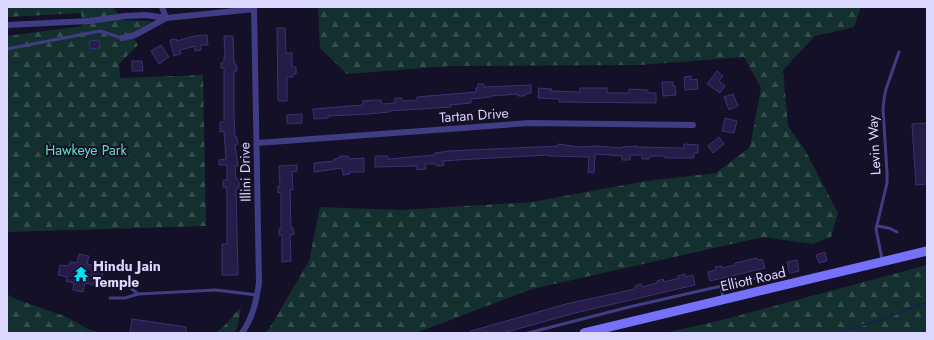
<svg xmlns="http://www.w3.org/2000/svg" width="934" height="340" font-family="Jost,sans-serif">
	<defs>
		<pattern id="forest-firs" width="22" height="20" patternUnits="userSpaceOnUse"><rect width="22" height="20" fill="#13302f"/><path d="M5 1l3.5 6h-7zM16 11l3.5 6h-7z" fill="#354d4e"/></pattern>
	</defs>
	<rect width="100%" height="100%" fill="#141027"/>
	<!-- forest -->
	<g fill="url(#forest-firs)">
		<polygon points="7,7 113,7 122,20 152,21 132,36 138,45 119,64 120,78 203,75 206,226 7,232 7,36 82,26 81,13 7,17"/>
		<polygon points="318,7 861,7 854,27 815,36 783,70 788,126 805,150 838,213 831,237 813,244 763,237 532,289 416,333 266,333 275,319 309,261 320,207 401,210 532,202 646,181 716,173 750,147 761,88 744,57 640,65 450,66 347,74 320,48"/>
		<polygon points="927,265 927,333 664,333 718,321"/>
		<polygon points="7,294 13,298 67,317 88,329 100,333 7,333"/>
		<polygon points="241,307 237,329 234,333 215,333 224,326"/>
	</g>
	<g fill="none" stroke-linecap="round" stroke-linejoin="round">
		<!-- stream -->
		<polyline stroke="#10264b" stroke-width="2" points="836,333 880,320 927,302"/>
	</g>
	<!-- building -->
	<g fill="#251d47" stroke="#3d3072">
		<polygon points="277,28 285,28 286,53 292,53 292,67 296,67 296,74 293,74 293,77 287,77 287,101 278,101"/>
		<polygon points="207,35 208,45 201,45 201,50 195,51 195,46 180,50 181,54 174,56 170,40 177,39 177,41 194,36"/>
		<polygon points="224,36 233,36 234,64 236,64 237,71 234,71 234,114 235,137 237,137 238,144 235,145 238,166 235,166 236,179 239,179 239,189 236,189 238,275 222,275 222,244 227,244 227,195 226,187 223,187 223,180 227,180 227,165 219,165 219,160 226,159 224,131 220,132 220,122 224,122 224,68 221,68 221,63 224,62 224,57 225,57"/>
		<polygon points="99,40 100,48 90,49 89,41"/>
		<polygon points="161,45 169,57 159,64 151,51"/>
		<polygon points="132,61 142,61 143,71 132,71"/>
		<polygon points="717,71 723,76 719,81 725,86 720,93 707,84"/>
		<polygon points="691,76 691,80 697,79 698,89 685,90 684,77"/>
		<polygon points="662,82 673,82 673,86 675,86 676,95 663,96"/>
		<polygon points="478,84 484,84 484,87 531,85 531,93 525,94 525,96 518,96 518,94 491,96 491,97 471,99 471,103 450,105 451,107 389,111 389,112 369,114 328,116 328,118 314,119 313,109 363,105 363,101 375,100 381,100 382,104 395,103 395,98 402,98 402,101 417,100 417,97 476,92 476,88 478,88"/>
		<polygon points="539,88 552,89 551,91 580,92 580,88 607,88 607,93 629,93 629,89 648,90 648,93 656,93 656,103 559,102 559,99 538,98"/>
		<polygon points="733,94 738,106 729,110 724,97"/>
		<polygon points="302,114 302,123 287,124 287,115"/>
		<polygon points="725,118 737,121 734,133 722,131"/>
		<polygon points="927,123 927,184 916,185 912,124"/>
		<polygon points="719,137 724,144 713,153 708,146"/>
		<polygon points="558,144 580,147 595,146 622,148 622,147 637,146 637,147 684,148 684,144 698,145 698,153 694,153 694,158 665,158 665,156 650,156 649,159 642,159 642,155 630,155 630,160 622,160 622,156 595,154 594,173 588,172 589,157 548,156 548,155 457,160 443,161 444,165 437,166 436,164 425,164 426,169 417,170 416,166 375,167 375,156 388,156 388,159 435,155 435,153 449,151 558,146"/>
		<polygon points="340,156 348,156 349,159 364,158 364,172 350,172 350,174 343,175 342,168 314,172 314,163 334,161 334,159 340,158"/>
		<polygon points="297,165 297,171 292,172 293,190 290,190 291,228 293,228 294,234 290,235 291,261 282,262 282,235 279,235 279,229 281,229 281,192 278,193 278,186 280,186 279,166"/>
		<polygon points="825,252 827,261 819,263 816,255"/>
		<polygon points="79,254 89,256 87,264 96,266 95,271 103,273 101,281 94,280 93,285 85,283 83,292 73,290 74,283 66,281 67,277 58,275 60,265 69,266 70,262 77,263"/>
		<polygon points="757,258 758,260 762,259 765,268 710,281 708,272 716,270 715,267 722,266 722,268 735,265 735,263"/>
		<polygon points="797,260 799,271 791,273 789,272 787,262"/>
		<polygon points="685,274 685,277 693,275 695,285 575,313 503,333 471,333 471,331 566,304 635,289 635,286 641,284 642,287 657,283 657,281 663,279 664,282 679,278 678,276"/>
		<polygon points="132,319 186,327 186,333 130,333"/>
	</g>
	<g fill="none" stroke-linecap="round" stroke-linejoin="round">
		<!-- lane -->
		<g stroke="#403d84" stroke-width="3">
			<polyline points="7,49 100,31 122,38"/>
			<polyline points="877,226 889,228 897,232"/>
			<polyline points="882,259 876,229 887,183 887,173 883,109 884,99 886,89 899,52"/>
			<polyline points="121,280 138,294 216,290 257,295"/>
			<polyline points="721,286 723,298"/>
			<polyline points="110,298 125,298 138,294"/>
			<polyline points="528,333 629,307 761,277"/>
		</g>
		<!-- street -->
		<g stroke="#403d84" stroke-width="6">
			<polyline points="162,7 166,18"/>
			<polyline points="7,25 89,21 125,16 146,15 166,18 254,9"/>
			<polyline points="122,38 135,35 166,18"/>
			<polyline points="257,143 529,123 693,125"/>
			<path d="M242,333c11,-16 14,-31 17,-50l-5,-276"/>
		</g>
		<!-- secondary -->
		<polyline stroke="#7571fb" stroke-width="9" points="584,333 927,251"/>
	</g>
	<!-- icons -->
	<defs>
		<g id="temple-bare" transform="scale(1.2)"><path d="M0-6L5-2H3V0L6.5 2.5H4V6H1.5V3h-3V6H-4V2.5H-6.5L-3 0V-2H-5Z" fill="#09dff7" stroke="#141027" stroke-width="2.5" paint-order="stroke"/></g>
	</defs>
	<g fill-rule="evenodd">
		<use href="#temple-bare" x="81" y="274"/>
	</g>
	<g text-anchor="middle" stroke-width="4" stroke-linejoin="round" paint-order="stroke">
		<!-- street labels -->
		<g font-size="14" fill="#dcd7fe" stroke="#141027">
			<text transform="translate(474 115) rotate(-4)" y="5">Tartan Drive</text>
			<text transform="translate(874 145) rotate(-93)" y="5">Levin Way</text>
			<text transform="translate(245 172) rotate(-91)" y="5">Illini Drive</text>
			<text transform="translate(753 279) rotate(-13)" y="5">Elliott Road</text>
		</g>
		<!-- park labels -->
		<g font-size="14" fill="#64dcbf" stroke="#141027">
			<text x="86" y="155">Hawkeye Park</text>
		</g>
		<!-- poi labels -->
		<g font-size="14" font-weight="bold" fill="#dcd7fe" stroke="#141027" text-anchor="start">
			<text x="93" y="271">Hindu Jain<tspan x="93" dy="16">Temple</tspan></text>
		</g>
	</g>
	<!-- border -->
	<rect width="934" height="340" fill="none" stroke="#dcd7fe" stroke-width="16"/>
</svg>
